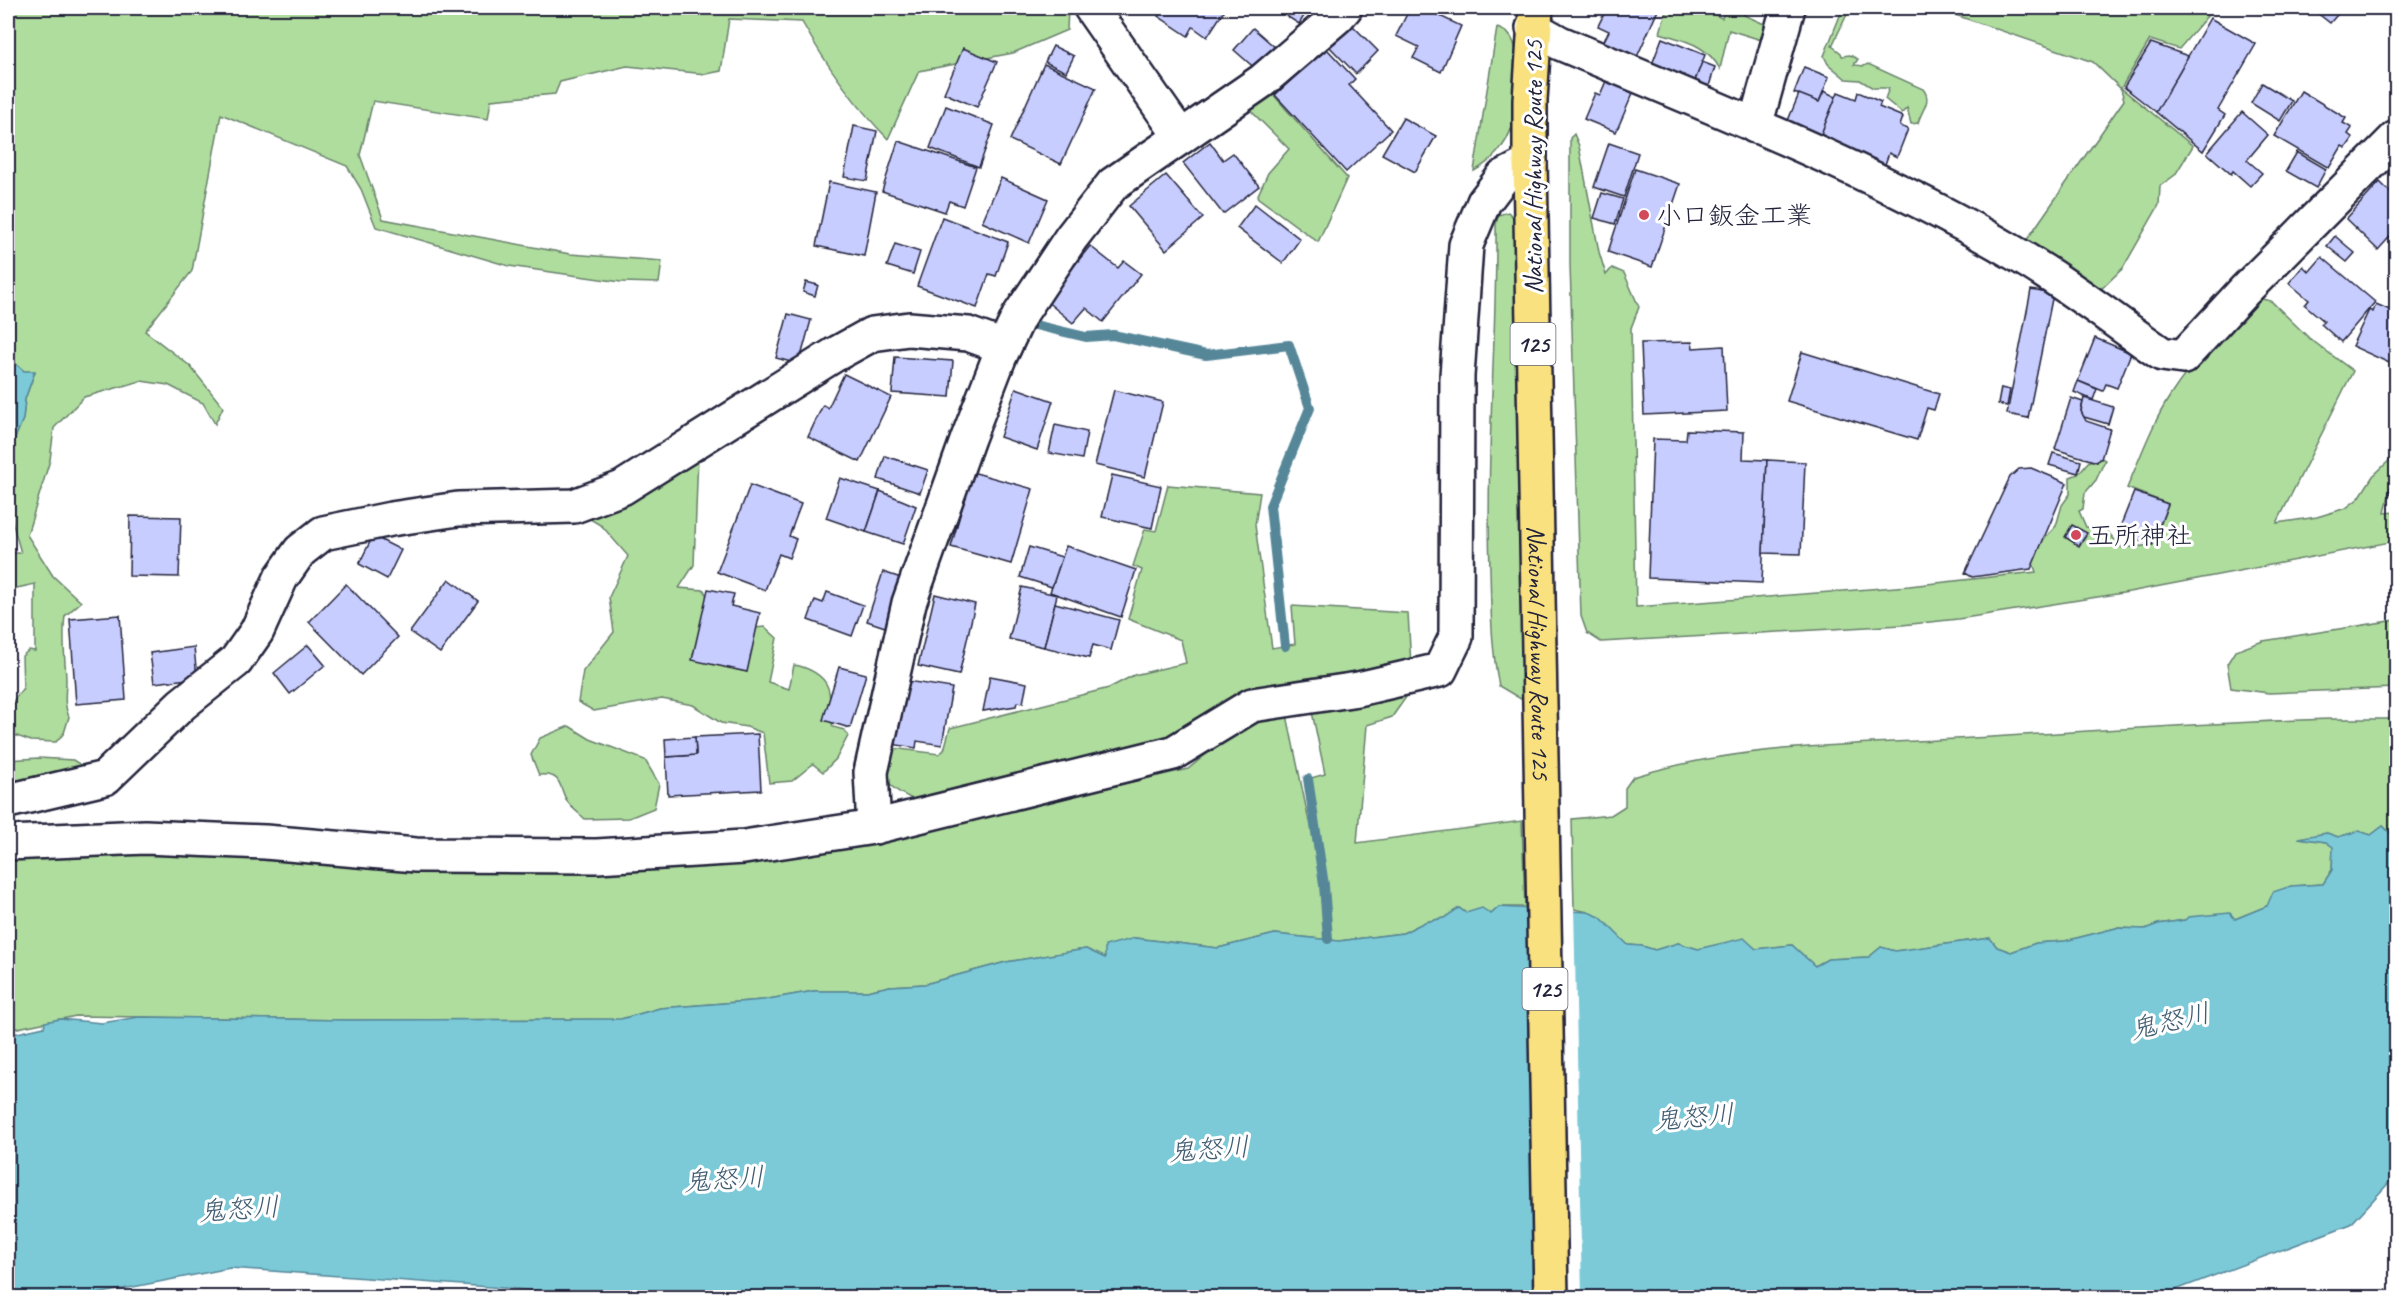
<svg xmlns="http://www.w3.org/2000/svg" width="2404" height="1305" font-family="Caveat,'Klee One',sans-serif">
	<rect width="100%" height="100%" fill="#fff"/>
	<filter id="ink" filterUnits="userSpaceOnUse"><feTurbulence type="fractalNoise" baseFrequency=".0167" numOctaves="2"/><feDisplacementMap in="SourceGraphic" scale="12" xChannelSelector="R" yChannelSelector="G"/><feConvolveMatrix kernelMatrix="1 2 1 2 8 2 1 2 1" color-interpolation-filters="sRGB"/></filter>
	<g filter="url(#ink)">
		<!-- green -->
		<g fill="#afdd9d" stroke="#68806c" stroke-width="1.5">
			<path d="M8,8h1060l-1,22 -54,23 -94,18 -31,68c-34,-35 -62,-74 -86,-117l-73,-3 -8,52 -15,3 -79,-8 -67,16 -5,12 -64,6 -3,19 -115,-18 -13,54 23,64 187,35 92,7 -3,22 -38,-1 -112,-16 -133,-39 -15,-38 -14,-23 -126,-52 -29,157 -47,60 45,35 33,41 -8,17 -12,-21 -35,-18 -27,-4 -57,16 -30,31 -4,32 -23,75 26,41 28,26 -16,14c-3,22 0,41 1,63 0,15 -3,24 3,38l-5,16 -8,9 -25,-1 -23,-8c-1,-22 1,-28 15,-45l-1,-32 7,-6 6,1v-67l-27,6v-37h13l-13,-46v-52l15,-36 2,-20 10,-27 -11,-1 -16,-14z"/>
			<path d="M1667,8h9l19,7 3,-7 24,10 4,-10h19l-1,7 29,13 -5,14 -39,-12 -9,39c-14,-25 -35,-28 -60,-36z"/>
			<path d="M1843,8h7l-18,38 9,7 1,3 8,-1 8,4 -4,6 10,1 4,-2 55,25c10,12 -2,21 -5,34l-7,1 -4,-16 -5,5 -17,-14 4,-11h-16l-13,-8 -14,-1 -18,-15 -4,-8z"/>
			<polygon points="1935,8 2214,8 2179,49 2150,40 2121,88 2193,146 2175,175 2160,186 2159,205 2123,268 2094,296 2026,241 2124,100 2121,89 2093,62"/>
			<path d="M1497,28c8,2 14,7 17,15 5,19 3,63 -2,83 -5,19 -21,36 -38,45z"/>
			<polygon points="1270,91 1347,178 1318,242 1257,197 1268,173 1289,149 1250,110"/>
			<path d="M1574,134l5,12 20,106 7,23 6,-7 12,5 15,34 -8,21 5,279 273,-21 127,-14 -4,-11 11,-21 13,-14 6,-21 8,-11v-17l8,-3 10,-12 12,-5 5,3 -9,20 -11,13 -2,16 -4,2 7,16 20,3 16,18 31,-3 15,-41 -41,-16c13,-30 25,-64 43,-92 22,-34 58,-75 92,-97l9,2 38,37 44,33 -76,152 40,-6 29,-9 13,-10 14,-22 23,-22v11l-11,48 11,-1v29l-267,51 -171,27 -56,6 -301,17 -14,-9 -6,-17 -11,-351v-127z"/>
			<path d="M1508,212l11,11 5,478 -25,-15c-8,-39 -8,-79 -9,-118 -4,-115 7,-229 6,-343l2,-10z"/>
			<path d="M698,454l-4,111 -15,23 25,2 10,22 40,16 11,-1 12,11 -9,44 21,7 5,-24c13,2 30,10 34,23 4,12 1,26 5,39l11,3 4,6 -12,23 -13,13 -10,-8 -21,17 -23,2 -6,-50 -16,-6 -26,-4 -28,-18 -31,-6 -68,12 -16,-9 5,-31 31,-39 -5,-35 19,-41 -26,-30 -17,-10z"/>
			<path d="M1168,485l92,8 -5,32 17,123 23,-4 -3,-38 116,7 3,53 -231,71 -262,65c-33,-17 -35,-17 -33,-55l54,7 5,-4 6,-22 159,-40 25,-13 52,-12 -5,-23 -53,-21 14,-49 -9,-4 12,-37 11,2z"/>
			<polygon points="2396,620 2396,688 2269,693 2231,688 2227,664 2235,651 2263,641"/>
			<polygon points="1411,690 1392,717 1367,725 1357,843 1522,821 1525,907 1499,907 1491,914 1466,913 1459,908 1444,918 1425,922 1403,933 1339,941 1275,934 1218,948 1135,938 1105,958 1086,949 1006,962 925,984 890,986 867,991 814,991 763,1000 660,1008 621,1019 345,1020 76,1016 8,1030 8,858 912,832 1188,769 1232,733 1286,710 1308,817 1315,830 1308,779 1325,774 1311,707"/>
			<path d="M2335,719h61v120l-13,-13 -12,9 -12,-4 -21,6 -11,-4 -26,5 25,4 7,5 -1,23 -9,14 -32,2 -24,20 -32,13 -50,1 -27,4 -13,5 -29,-1 -51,13 -29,2 -25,9 -14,-5 -7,-9 -95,13 -14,-4 -12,10 -41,2 -13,7 -23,-21 -36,4 -12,-10 -46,10 -20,-6 -23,7 -13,-4 -14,-1 -40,-33 -14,-3 -2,-90 39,-4 14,-9v-18l8,-11c103,-32 215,-32 323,-38 126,-7 253,-17 379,-20z"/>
			<path d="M569,726l21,13 55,21 14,24 -5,24 -25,10 -44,1c-5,-5 -11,-9 -15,-14 -13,-15 -4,-32 -31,-30l-8,-20 9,-17z"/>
			<polygon points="39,758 73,760 96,775 8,796 8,760"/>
		</g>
		<!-- water -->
		<g fill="#7bcad8" stroke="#578799" stroke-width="1.5">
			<polygon points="8,357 24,371 35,371 25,399 23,419 8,455"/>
			<polygon points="2383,826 2396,839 2396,1175 2351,1224 2157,1297 638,1298 230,1268 82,1297 8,1297 8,1035 44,1027 45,1022 60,1019 102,1023 139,1017 345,1020 621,1019 660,1008 763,1000 814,991 867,991 890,986 925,984 1006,962 1086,949 1105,958 1105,946 1135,938 1218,948 1275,934 1339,941 1403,933 1425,922 1444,918 1459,908 1466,913 1482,908 1491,914 1499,907 1588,912 1600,917 1628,945 1642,946 1655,950 1678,943 1698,949 1744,938 1756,949 1792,945 1815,966 1828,959 1869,957 1881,947 1895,951 1990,938 1997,947 2011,952 2036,943 2065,941 2116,928 2145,929 2158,924 2185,920 2188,917 2230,913 2235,919 2267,906 2273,892 2291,886 2323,884 2332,870 2333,847 2326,842 2298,838 2327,833 2338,837 2359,831 2371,835"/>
		</g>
		<!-- pier -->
		<polygon fill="#fff" points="1528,904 1574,907 1582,1297 1536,1297"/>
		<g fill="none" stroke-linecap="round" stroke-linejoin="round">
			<!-- stream -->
			<g stroke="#578799" stroke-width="10">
				<polyline points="1035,325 1086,337 1113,335 1206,355 1289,345 1310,408 1270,506 1285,646"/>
				<polyline points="1308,779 1324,885 1328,939"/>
			</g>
		</g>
		<!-- building -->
		<g fill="#c7cdff" stroke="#22223b" stroke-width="1.5">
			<polygon points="1164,8 1226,8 1207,37 1193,27 1188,36 1158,16"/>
			<polygon points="1274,8 1309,8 1299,24"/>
			<polygon points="1410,8 1423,8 1461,26 1441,72 1413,58 1419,47 1396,36"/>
			<polygon points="1607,8 1659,8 1636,59 1603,43 1609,31 1598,26"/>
			<polygon points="2311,8 2343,8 2330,23"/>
			<polygon points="2210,18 2256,44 2218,110 2225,115 2203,151 2156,112"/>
			<polygon points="1347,20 1378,51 1356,74 1325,42"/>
			<polygon points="1253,28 1277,49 1258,71 1234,50"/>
			<polygon points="1662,38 1705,55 1694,83 1651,67"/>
			<polygon points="2151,43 2188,56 2156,112 2124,87"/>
			<polygon points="1053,46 1074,56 1066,72 1045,62"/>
			<polygon points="963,48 997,62 977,107 944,93"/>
			<polygon points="1326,48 1355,79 1349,85 1391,130 1346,172 1275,95"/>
			<polygon points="1702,62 1715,67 1709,86 1695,81"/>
			<polygon points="1044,64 1096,88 1061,164 1010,140"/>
			<polygon points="1804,67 1829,77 1819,102 1794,93"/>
			<polygon points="1606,81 1633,93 1616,132 1584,119 1595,93 1600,95"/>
			<polygon points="2262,83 2292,101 2280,121 2251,103"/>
			<polygon points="1824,91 1836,97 1817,144 1784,130 1799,94 1819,102"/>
			<polygon points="2301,91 2346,118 2343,123 2352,128 2348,134 2353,138 2346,148 2342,146 2329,168 2274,136"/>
			<polygon points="1838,92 1856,99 1858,92 1881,102 1879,107 1903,117 1900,126 1908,129 1897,157 1889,153 1883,170 1817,144"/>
			<polygon points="946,106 994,125 979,167 930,148"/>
			<polygon points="2242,112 2268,135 2247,160 2262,173 2250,186 2233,171 2231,174 2207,153"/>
			<polygon points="1403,118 1436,136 1415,172 1382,154"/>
			<polygon points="854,126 877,131 867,181 844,177"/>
			<polygon points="898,141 976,167 963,206 949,201 945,212 882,191"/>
			<polygon points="1210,142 1223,160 1233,153 1259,186 1223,214 1183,163"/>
			<polygon points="1609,143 1638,153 1624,197 1594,187"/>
			<polygon points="2297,152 2326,169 2316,188 2286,171"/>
			<polygon points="1635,169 1680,184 1652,267 1608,252"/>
			<polygon points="1166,175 1203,218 1166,250 1129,206"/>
			<polygon points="1001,178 1048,199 1029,243 982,222"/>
			<polygon points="829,182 876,192 864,256 816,246"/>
			<polygon points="2380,182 2396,198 2396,230 2378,250 2346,219"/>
			<polygon points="1602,193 1623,199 1615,224 1594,218"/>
			<polygon points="1255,204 1300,239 1283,263 1237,228"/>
			<polygon points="942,217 1008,242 996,276 989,274 977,308 917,286"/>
			<polygon points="2335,236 2355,253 2347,262 2327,246"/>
			<polygon points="895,244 920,252 913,274 887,266"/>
			<polygon points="1090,246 1118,268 1124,261 1141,274 1103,322 1086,308 1073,323 1046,301"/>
			<polygon points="2322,257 2375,302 2341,342 2321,324 2324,321 2305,305 2309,300 2289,283 2303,266 2309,272"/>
			<polygon points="806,282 818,285 815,296 803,292"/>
			<polygon points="2031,290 2053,294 2028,418 2007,414"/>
			<polygon points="2376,304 2392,311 2396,304 2396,366 2352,346 2369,310 2373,312"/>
			<polygon points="788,314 811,320 799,364 776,358"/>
			<polygon points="2095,338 2131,353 2117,388 2106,384 2103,391 2078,381"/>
			<polygon points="1692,342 1693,348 1724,346 1727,411 1644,415 1641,343"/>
			<polygon points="1802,352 1939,394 1934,410 1927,408 1917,440 1787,401"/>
			<polygon points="895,357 953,361 950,397 892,393"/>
			<polygon points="844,374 891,397 860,462 808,437 823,405 828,408"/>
			<polygon points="2078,381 2097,389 2093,400 2074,392"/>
			<polygon points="1016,388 1053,401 1037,450 1000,437"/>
			<polygon points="2001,388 2010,390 2007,406 1998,404"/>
			<polygon points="1114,390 1163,402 1145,477 1095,465"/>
			<polygon points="2071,398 2083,402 2081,411 2086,421 2110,429 2101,459 2099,459 2097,462 2055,449"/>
			<polygon points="2084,398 2113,407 2108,424 2084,417 2081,411"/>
			<polygon points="1055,425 1087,432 1082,459 1049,453"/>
			<polygon points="1687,430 1744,432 1743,459 1767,460 1762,583 1648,578 1653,439 1686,440"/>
			<polygon points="2053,453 2081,461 2078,473 2049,465"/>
			<polygon points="885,456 928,470 920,493 878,479"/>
			<polygon points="1767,460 1805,462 1801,554 1763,553"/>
			<polygon points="2396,465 2396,495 2389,494"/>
			<polygon points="2031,468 2067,483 2031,569 1972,577 1965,573 2010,477 2019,469"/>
			<polygon points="972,472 1033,489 1011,564 951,547"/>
			<polygon points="1112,475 1161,486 1152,528 1102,517"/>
			<polygon points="840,478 880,491 866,532 826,518"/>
			<polygon points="750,485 801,504 789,536 796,539 789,558 779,554 765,590 717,572"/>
			<polygon points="880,491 916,506 903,544 866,532"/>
			<polygon points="2134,492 2168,504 2152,545 2118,532"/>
			<polygon points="130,516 181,517 179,577 129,576"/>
			<polygon points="2072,525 2087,533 2079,546 2065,537"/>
			<polygon points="373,536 401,550 387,579 359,564"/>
			<polygon points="1066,546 1136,570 1121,617 1050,592"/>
			<polygon points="1029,547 1062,557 1052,587 1020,577"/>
			<polygon points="883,572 904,579 888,628 867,621"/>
			<polygon points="449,579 478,601 440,653 410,632"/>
			<polygon points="346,584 398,637 361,675 309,622"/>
			<polygon points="1022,587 1057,595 1044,647 1009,639"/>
			<polygon points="708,589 734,594 731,606 760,613 747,672 692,660"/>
			<polygon points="827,592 863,605 852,636 808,620 815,600 823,603"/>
			<polygon points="935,594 975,604 959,675 918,666"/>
			<polygon points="1055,603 1119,620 1111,650 1093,645 1089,658 1044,647"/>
			<polygon points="120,615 126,700 76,704 70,619"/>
			<polygon points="308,645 325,665 290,694 274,673"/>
			<polygon points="194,647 197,678 154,683 150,653"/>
			<polygon points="839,667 866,674 850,728 823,720"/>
			<polygon points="990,676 1027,683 1023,703 1017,702 1016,706 983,711"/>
			<polygon points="901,680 952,688 942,745 917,741 916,748 891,744"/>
			<polygon points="758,734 761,790 668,795 666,757 696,755 695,737"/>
			<polygon points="695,737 696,755 666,757 665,739"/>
		</g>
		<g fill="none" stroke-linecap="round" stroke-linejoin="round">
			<!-- minor casing -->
			<g stroke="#22223b" stroke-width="38">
				<g id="minor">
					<polyline points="1091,8 1181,137"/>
					<path d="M1533,28l27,15c154,65 312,126 456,211 50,29 98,67 146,100l21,3 62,-67 151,-152"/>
					<polyline points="1755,126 1788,8"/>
					<polyline points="8,801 105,778 182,704 236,661 257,631 281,578 300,551 323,533 391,519 458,509 574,506 622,488 834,355 872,334 909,329 968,334 1004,347"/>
					<polyline points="874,827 871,772 909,603 968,438 999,358 1019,316 1071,238 1113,184 1262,81 1337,17 1345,8"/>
					<polyline points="8,843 145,837 265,842 416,855 597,856 744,847 874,827 1173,753 1252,705 1358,689 1440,670 1456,637 1457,376 1466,245 1484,202 1503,177 1530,163"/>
				</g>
			</g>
			<!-- highway casing -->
			<g stroke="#22223b" stroke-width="38">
				<g id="highway">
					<path id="s1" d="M1536,8l-6,92v63l21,1135"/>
				</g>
			</g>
			<!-- minor -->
			<use href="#minor" stroke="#fff" stroke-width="33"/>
			<!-- highway -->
			<use href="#highway" stroke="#fae180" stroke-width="33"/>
		</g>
	</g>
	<!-- markers -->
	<g fill="#d1495b" stroke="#fff" stroke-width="2">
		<circle cx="1644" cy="215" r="6"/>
		<circle cx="2076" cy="535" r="6"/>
	</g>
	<g text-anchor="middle" stroke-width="6" stroke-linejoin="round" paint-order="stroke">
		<!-- shield labels -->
		<g fill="#fff" stroke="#646476" stroke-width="1.5">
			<rect x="1510.5" y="323" width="45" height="42" rx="4.5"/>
			<rect x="1522.5" y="968" width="45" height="42" rx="4.5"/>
		</g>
		<g font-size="24" font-weight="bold" fill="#22223b">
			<text x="1533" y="352">125</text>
			<text x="1545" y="997">125</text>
		</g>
		<!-- street labels -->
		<g font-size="26" fill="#22223b" stroke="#fff">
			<text transform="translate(1533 167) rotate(-90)" y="9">National Highway Route 125</text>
			<text dy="9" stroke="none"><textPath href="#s1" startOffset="645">National Highway Route 125</textPath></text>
		</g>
		<!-- poi labels -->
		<g font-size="26" fill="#22223b" stroke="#fff" text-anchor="start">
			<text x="1656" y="224">小口鈑金工業</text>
			<text x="2088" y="544">五所神社</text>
		</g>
		<!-- water labels -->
		<g font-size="27" font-style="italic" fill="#415d72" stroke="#fff">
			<text transform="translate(2170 1021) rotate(-13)" y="9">鬼怒川</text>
			<text transform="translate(1694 1117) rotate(-5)" y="9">鬼怒川</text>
			<text transform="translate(1209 1149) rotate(-4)" y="9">鬼怒川</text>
			<text transform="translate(724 1179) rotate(-4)" y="9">鬼怒川</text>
			<text transform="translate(239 1209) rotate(-4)" y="9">鬼怒川</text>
		</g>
	</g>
	<!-- margin -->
	<rect width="2404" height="1305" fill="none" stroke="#fff" stroke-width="30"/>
	<rect x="15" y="15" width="2374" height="1275" fill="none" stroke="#22223b" stroke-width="2" filter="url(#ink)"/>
</svg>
